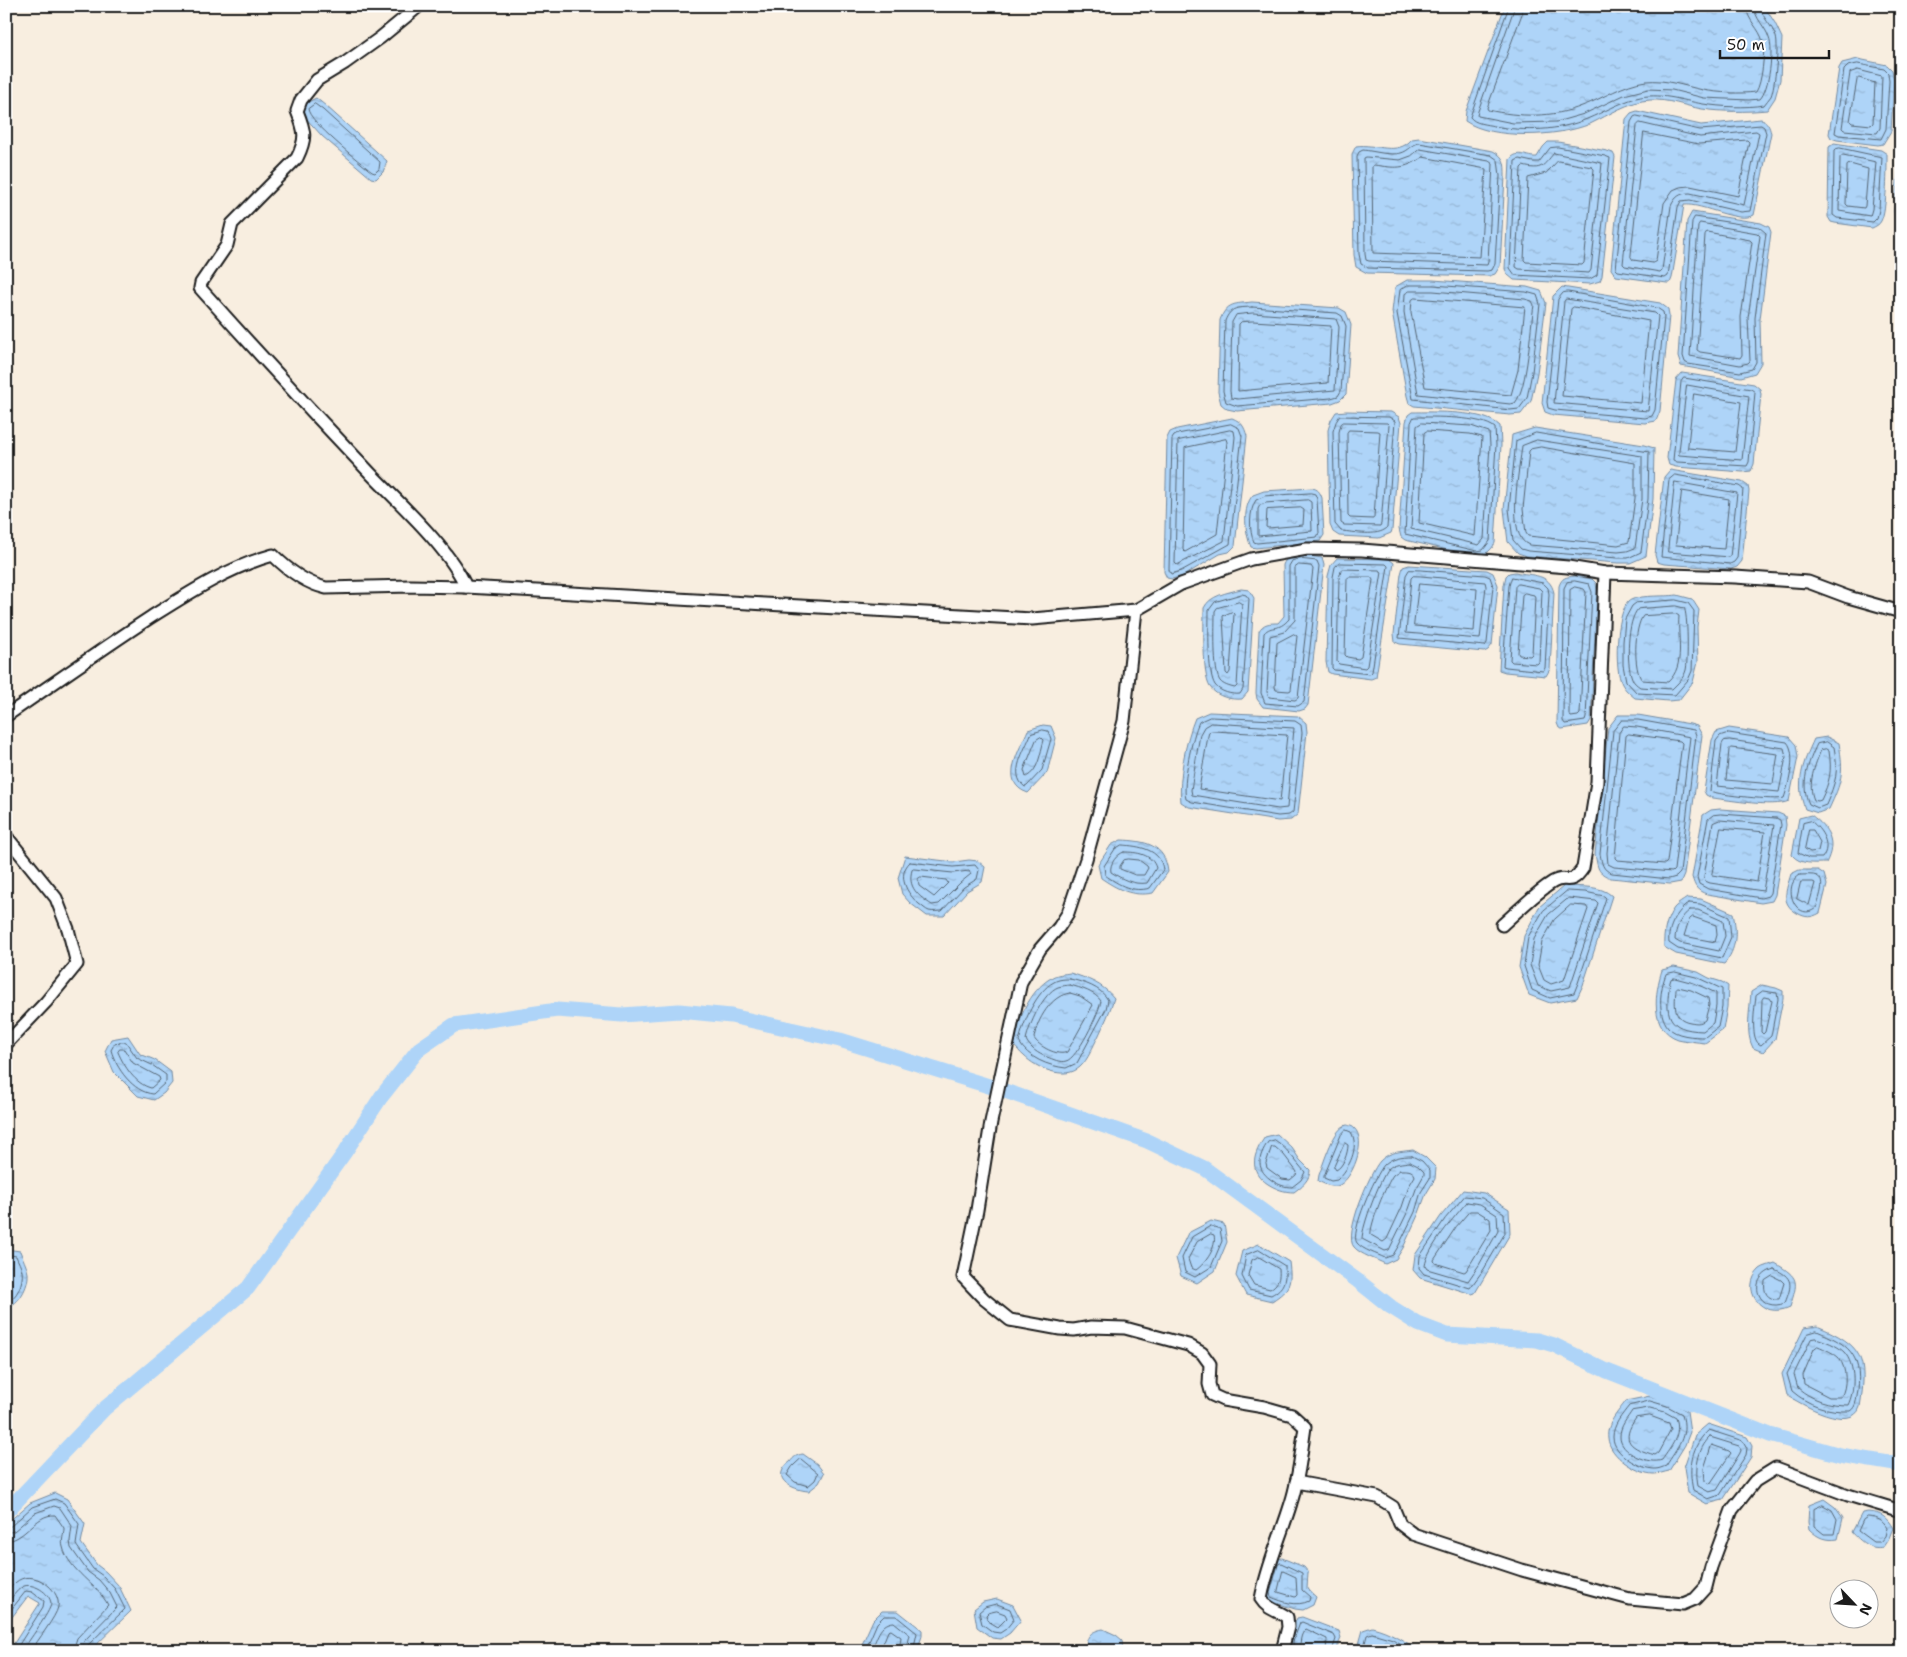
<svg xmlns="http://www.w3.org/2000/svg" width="1907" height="1657" font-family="'Shantell Sans',sans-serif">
	<defs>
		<pattern id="water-ripples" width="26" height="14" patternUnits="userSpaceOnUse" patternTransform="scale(1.25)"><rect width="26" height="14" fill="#aed4f8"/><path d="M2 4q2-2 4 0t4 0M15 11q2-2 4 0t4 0" fill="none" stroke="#95b5d4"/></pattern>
	</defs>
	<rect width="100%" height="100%" fill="#f8eee0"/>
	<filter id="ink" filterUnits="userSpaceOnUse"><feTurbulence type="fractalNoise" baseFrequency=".02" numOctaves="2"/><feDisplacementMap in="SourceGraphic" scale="10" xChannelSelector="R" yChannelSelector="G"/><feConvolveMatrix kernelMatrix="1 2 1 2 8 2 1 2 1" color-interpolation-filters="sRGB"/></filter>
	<g filter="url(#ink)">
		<!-- water -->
		<g fill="url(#water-ripples)" stroke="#748aa0">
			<path d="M1505,6h259l11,17 7,15 -2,42 -5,18 -8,12c-21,2 -44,2 -65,-1 -17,-3 -34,-10 -52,-9 -21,1 -41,15 -60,24 -31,13 -98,16 -125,-3l1,-10z"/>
			<polygon points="1858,59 1887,65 1892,70 1894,80 1891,131 1883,144 1878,145 1837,140 1831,138 1829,134 1839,68 1842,63"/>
			<path d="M316,98l10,8 61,55 -4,11 -7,7 -5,-1 -49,-42 -19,-21c0,-9 4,-13 13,-17z"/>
			<path d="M1637,111l64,14 60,-6c7,3 8,7 10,14l-17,82c-16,9 -51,-12 -70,-10l-12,73 -2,5h-3l-51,-7 -5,-7 15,-150 5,-6z"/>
			<path d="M1419,138l74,13c12,6 12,12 12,25l-5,90 -5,8 -6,2 -122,-3 -11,-6 -2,-12 -2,-101 4,-8c20,-3 41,11 56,-7z"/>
			<path d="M1548,142h10l49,9 6,2 2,4 -13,119 -2,5 -10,3 -76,-4 -6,-5 -3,-6 5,-110c9,-10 16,-1 27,-2l6,-10z"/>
			<path d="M1834,143l47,7 6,4c0,14 0,56 -6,67 -2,4 -5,5 -9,7l-37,-5 -4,-1 -3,-5 1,-70z"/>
			<polygon points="1901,144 1901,225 1895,219 1894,211"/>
			<polygon points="1692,212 1761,223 1769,227 1771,232 1760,319 1761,363 1755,373 1741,377 1681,366 1678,357 1687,221"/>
			<polygon points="1407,280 1433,280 1527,287 1541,291 1546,303 1537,373 1531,401 1521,414 1510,415 1414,406 1409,403 1407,396 1392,312 1395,287"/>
			<polygon points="1562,287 1660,303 1668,309 1669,316 1660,411 1656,421 1645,423 1553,415 1545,412 1542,403 1553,296"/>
			<path d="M1252,302l87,6 7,4 5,13 -5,69 -6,6 -8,3 -95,8 -10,-2 -6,-5 -3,-12 2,-72c7,-18 15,-16 32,-18z"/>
			<polygon points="1682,373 1754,384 1760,389 1761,394 1754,464 1751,471 1743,472 1676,467 1669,465 1667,458 1676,380"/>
			<polygon points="1346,411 1391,412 1399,417 1401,423 1392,530 1391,533 1379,538 1339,536 1333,532 1330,525 1328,430 1331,420 1336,412"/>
			<path d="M1412,412c22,0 72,-2 88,14l1,19 -6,98c-4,8 -9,11 -17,14l-73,-17 -4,-3 -2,-8 7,-107 2,-7z"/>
			<path d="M1232,418c10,4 12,8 15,18l-12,110 -6,6 -9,2 -37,22 -11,3 -5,-1 -3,-6 3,-134 3,-6 7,-3z"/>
			<polygon points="1535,428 1644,445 1654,448 1653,499 1646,556 1630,563 1618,563 1527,556 1518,553 1508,542 1504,509 1512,435"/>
			<polygon points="1670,470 1742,482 1748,486 1749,491 1742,561 1737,567 1731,569 1664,564 1657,562 1655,555 1664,477"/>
			<path d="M1312,488c6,1 8,4 10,10l2,37 -4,6 -64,7 -5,-1c-6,-14 -9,-40 2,-52l11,-4z"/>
			<path d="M1298,554l24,4 2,7 -16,140 -3,4 -6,2 -36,-4 -6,-8 -1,-6 3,-62c4,-8 11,-8 19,-8l6,-7 -1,-51c3,-8 8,-9 15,-11z"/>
			<polygon points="1337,558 1389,559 1394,563 1376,677 1371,679 1332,674 1328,672 1326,662 1328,576 1331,565"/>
			<polygon points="1409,565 1487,570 1493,573 1498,585 1492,645 1488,650 1484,652 1400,644 1395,642 1394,634 1401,574 1403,567"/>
			<path d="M1515,572c17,4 35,1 39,21l-4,76 -4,7 -41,-4 -6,-2 5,-85 2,-9 3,-3z"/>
			<path d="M1575,576l17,3 4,4 1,8 -6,129 -3,5 -26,4 -3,-1 -2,-5 2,-137c3,-9 7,-9 16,-10z"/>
			<path d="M1241,589l8,1 5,8 -6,94 -6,7c-11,1 -25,-2 -32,-12 -8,-12 -6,-62 -6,-79 6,-13 23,-15 37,-19z"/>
			<path d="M1677,595l15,4 7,11 -2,17 1,35 -5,20 -14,18 -11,1 -33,-3c-5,-4 -10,-8 -13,-14 -8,-15 -6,-69 6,-82 8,-8 37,-5 49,-7z"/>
			<path d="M1209,712l89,4 8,7 1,9 -9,82 -7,6 -13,1 -89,-14 -8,-5c-3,-22 5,-63 14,-84z"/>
			<path d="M1618,715h20l52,9 7,2 5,9 -18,140 -3,7 -11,2 -59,-6c-14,-5 -13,-10 -16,-24l13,-126z"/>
			<path d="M1043,725l8,1 5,12 -9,35 -19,20c-30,-10 -8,-44 0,-63z"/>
			<path d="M1729,728l60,9 7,8 2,12 -9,44c-16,7 -58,-1 -77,-3l-6,-3 -2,-4 8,-51 4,-8z"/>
			<path d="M1827,737l12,6c5,31 3,38 -10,66l-11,4 -13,-4c-10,-26 -2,-46 9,-70z"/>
			<path d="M1720,809l58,4 7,3 1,9 -11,70 -3,6 -11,2 -54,-9c-10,-3 -12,-7 -15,-17l11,-62 8,-5z"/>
			<path d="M1811,815c18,13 26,27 15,48 -12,0 -26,2 -34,-8l7,-37z"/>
			<path d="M1121,840c24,1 44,4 47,32l-15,21c-21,4 -36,-4 -52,-15l-3,-13 13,-20z"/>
			<polygon points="905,856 954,862 969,860 978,861 985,867 982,882 967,891 944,916 927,916 910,903 902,894 898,878"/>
			<path d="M1799,870h19l6,4 3,11 -7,28c-9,5 -14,5 -23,0 -17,-10 -11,-22 -6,-39z"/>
			<path d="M1564,886c15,1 37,-1 48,10l-29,89 -6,13 -27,5 -21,-8 -10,-28 5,-31 15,-29z"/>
			<path d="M1687,898l14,1 32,14c4,19 4,36 -9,51l-48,-10 -12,-7c-1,-13 2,-28 10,-39 3,-4 9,-7 13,-10z"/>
			<path d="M1674,967l24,5 11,6 13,4 6,4 -1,21 -4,23 -18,13c-8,-1 -19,-2 -27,-4 -29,-10 -23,-47 -16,-69z"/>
			<path d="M1070,973c17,5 33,11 44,25 -4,14 -10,26 -16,39 -5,9 -10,23 -18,30 -15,14 -44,1 -56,-11 -4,-3 -7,-8 -11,-11 5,-25 16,-54 38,-67 5,-4 14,-4 19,-5z"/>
			<path d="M1762,985l14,3 7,3v8l-8,40 -12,13 -10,-4c-8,-15 -3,-38 -2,-56z"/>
			<polygon points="128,1036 140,1054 155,1060 171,1072 172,1083 164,1093 154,1100 138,1096 114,1072 105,1051 111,1039"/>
			<path d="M1347,1125c1,0 7,2 7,3 14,12 -2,54 -17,58 -7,1 -13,-2 -19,-5l1,-6c5,-13 15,-48 28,-50z"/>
			<path d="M1277,1134l15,14 8,12 10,10c0,10 -8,16 -16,22 -10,0 -18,-3 -26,-8 -20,-13 -15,-30 -3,-47z"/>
			<path d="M1413,1150l12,7 11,11 -1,11 -9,15 -7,19 -16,35 -7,11 -11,5c-9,-5 -24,-9 -31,-17 -11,-11 16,-75 26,-86 10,-10 20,-9 33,-11z"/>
			<polygon points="1463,1190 1484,1193 1509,1209 1510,1234 1475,1293 1472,1294 1420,1278 1413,1270 1415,1255 1441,1216"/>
			<polygon points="1211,1221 1224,1224 1227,1242 1215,1271 1197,1283 1181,1276 1176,1258 1188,1233"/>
			<path d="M1259,1244l30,18c3,22 1,27 -17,39l-26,-6 -10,-19 6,-25z"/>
			<path d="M6,1249l14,2c2,6 7,15 8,22 1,13 -9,32 -22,34z"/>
			<path d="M1775,1263c25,15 23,18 15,44 -29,14 -51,-19 -30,-38 4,-3 10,-4 15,-6z"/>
			<path d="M1817,1326c46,19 51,32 43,81 -8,26 -60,-3 -73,-12l-5,-21 22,-46z"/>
			<path d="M1650,1396l19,5 18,10 3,21 -5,13 -16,26c-5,1 -10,3 -15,3 -17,0 -45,-18 -46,-36 -2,-14 10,-26 18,-37z"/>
			<polygon points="1708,1424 1747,1437 1752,1446 1751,1457 1723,1500 1707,1504 1688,1493 1684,1467 1695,1435"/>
			<path d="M803,1454l14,10 7,9 -5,10 -10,8c-9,0 -31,-7 -27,-19 1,-4 5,-8 8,-10 4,-5 6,-7 13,-8z"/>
			<polygon points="55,1493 67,1499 85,1524 81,1543 97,1565 106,1572 119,1586 131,1611 90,1651 9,1651 40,1603 28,1596 6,1625 6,1524 30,1503"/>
			<path d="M1824,1499l11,8 8,11 -5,21c-12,2 -20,-1 -29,-10l-1,-7 1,-17z"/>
			<path d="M1868,1512c14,1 18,5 25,16l-4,10 -6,9c-13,3 -23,-6 -31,-15l10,-19z"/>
			<polygon points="1282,1558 1304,1567 1308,1572 1307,1589 1316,1597 1313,1605 1303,1610 1295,1609 1267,1600 1265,1594 1276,1559"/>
			<polygon points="997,1599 1013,1605 1021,1620 1010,1633 1001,1639 992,1638 977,1627 974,1609 983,1602"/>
			<polygon points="882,1611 898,1611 922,1630 922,1636 917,1651 859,1651 873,1620"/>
			<polygon points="1302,1617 1339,1631 1341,1638 1336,1651 1290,1650 1288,1641 1297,1618"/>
			<path d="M1372,1627c18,4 32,14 48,24h-63l6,-21z"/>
			<path d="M1103,1629l13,6 6,5 1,11h-38c2,-14 3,-19 18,-22z"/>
		</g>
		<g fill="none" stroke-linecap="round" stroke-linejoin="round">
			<!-- shore -->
			<g stroke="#566674" stroke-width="1">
				<path d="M1509,6l-39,111c5,7 16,7 24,9 30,6 65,5 93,-7 17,-7 32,-16 49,-21 24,-6 44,2 67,6 19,3 42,4 61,1 2,-3 5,-6 7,-9 4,-10 8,-49 5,-59 -3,-11 -15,-20 -16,-31"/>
				<path d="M1515,6l-38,108 1,2 35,7 43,-1 28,-8 40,-19 24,-6 24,1 32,8 45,2 11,-1c9,-9 14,-49 9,-61 -3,-11 -15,-20 -15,-32"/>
				<path d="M1523,6l-1,8 -35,94 1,2c31,7 65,8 94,-4 22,-8 41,-22 64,-25 20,-2 38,5 57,9 16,3 37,4 53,2 6,-9 9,-40 7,-50 -3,-14 -16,-21 -17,-36"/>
				<polygon points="1858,64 1884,69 1888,73 1889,81 1886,129 1881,139 1839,135 1835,133 1844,70 1848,66"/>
				<polygon points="1858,70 1882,76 1880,128 1877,133 1844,130 1842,128 1850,73"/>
				<polygon points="1859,78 1875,83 1873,123 1871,125 1852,123 1850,121 1857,80"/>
				<path d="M315,104l8,6 57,52 -1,7 -4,4 -3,-1c-11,-9 -64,-51 -64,-63z"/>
				<polygon points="1637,116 1700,130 1761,125 1764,127 1766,133 1750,211 1741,212 1690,200 1681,201 1678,207 1668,276 1665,278 1618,271 1616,269 1631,122 1634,117"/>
				<path d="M1640,123l60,14 56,-6 3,2 -15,72 -54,-12c-10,0 -15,4 -19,13l-9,64 -2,2 -35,-6 -2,-2 14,-138z"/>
				<polygon points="1644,133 1699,144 1747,140 1749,142 1738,196 1690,186 1680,187 1673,190 1664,203 1656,261 1653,263 1633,260 1631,257"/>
				<path d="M1419,143l72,12 7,5 2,16 -5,88 -3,6 -5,1 -119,-3 -7,-4 -2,-10 -2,-98 2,-4 4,-2c11,1 27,6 38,3 8,-2 11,-9 18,-10z"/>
				<polygon points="1558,147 1605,156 1610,158 1597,275 1590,279 1515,275 1510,268 1515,161 1519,159 1533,162 1539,162 1550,148"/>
				<polygon points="1840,148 1882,157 1879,210 1877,218 1873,222 1837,218 1833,215 1834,151 1836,149"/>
				<polygon points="1420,149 1489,161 1493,164 1488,262 1487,265 1369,261 1366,260 1365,254 1364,158 1366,157 1400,160 1411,156"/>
				<path d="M1554,153l48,10 -11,107 -2,3 -70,-4 -3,-2 5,-99 2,-2c19,5 20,0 31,-13z"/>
				<polygon points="1843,155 1876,162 1872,209 1870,216 1839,211 1840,158"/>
				<path d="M1423,157l63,12 -6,88 -107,-4 -1,-87 2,-1c21,3 30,5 49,-8z"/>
				<polygon points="1558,161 1592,167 1594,169 1584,263 1582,265 1526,262 1524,260 1528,178 1546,173"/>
				<polygon points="1850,164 1868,169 1865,206 1864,208 1848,206 1846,204 1847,166"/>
				<polygon points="1695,217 1759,227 1766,233 1755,318 1756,362 1752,369 1740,372 1688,364 1685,362 1683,356 1692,222"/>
				<polygon points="1700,223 1757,233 1760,236 1748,318 1750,361 1748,363 1740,365 1690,356 1698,226"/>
				<polygon points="1707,232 1750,240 1752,242 1741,317 1742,355 1740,358 1700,352 1697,350 1705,235"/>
				<polygon points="1408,285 1433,285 1526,292 1537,295 1540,304 1532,372 1527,398 1519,409 1510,410 1413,399 1397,313 1400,290"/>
				<path d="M1410,291h23l92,8 7,2 2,4c-4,23 -6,82 -19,98l-5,1 -92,-10 -14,-82 1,-18z"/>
				<polygon points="1568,292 1657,308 1663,312 1664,317 1655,410 1652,416 1645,418 1555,410 1548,408 1547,402 1558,299 1563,293"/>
				<polygon points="1415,298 1525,307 1518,370 1511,395 1425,387 1411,312 1412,300"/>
				<polygon points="1566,299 1655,313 1658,316 1648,411 1554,403 1564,302"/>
				<path d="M1252,307l85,6 5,3 4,10 -5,65 -3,5 -7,2 -94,8 -11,-4 -3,-11 2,-70c6,-15 13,-13 27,-14z"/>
				<polygon points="1574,307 1649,321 1641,403 1562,396 1571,309"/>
				<polygon points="1253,313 1336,319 1339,327 1335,390 1238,399 1231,398 1230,391 1232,322 1236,315"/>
				<polygon points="1253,321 1331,326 1328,383 1238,391 1239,324 1241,322"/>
				<polygon points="1684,378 1751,389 1755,392 1749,462 1747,466 1677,462 1673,460 1681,382"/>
				<polygon points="1687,385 1749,396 1742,460 1679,455"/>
				<polygon points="1694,394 1741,402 1735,452 1688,448"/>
				<path d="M1340,416l49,1 6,4 -8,107c-10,9 -32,4 -46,3l-6,-7 -2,-93 3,-9z"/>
				<path d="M1414,417c19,0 67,-1 81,11l1,17 -6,96 -7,9 -6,1 -72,-17 6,-111z"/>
				<polygon points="1344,422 1387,423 1389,425 1381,524 1380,526 1344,525 1341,523 1339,432 1341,424"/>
				<polygon points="1422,423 1471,426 1489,432 1490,445 1484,539 1479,545 1411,529 1417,426"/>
				<polygon points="1231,424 1239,428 1242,436 1230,544 1181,571 1171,574 1169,570 1172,439 1174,436 1178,434"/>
				<polygon points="1230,430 1234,431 1235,437 1224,541 1177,565 1175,563 1178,441"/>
				<polygon points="1349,430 1378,431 1380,432 1374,517 1373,519 1350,518 1348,516 1347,433"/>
				<polygon points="1427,431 1470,434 1482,437 1475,536 1419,523 1424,433"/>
				<polygon points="1536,433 1649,452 1648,499 1641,552 1628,558 1618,558 1528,551 1521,549 1513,540 1509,509 1516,441"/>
				<polygon points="1226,439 1227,442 1217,534 1185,552 1183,550 1185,448"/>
				<path d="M1537,440l105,16v43l-7,49 -8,3 -9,1 -89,-7c-24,-8 -9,-79 -7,-99z"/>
				<polygon points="1541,447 1635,463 1635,498 1629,542 1618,545 1528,536 1526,533 1523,509 1529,451 1531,449"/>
				<polygon points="1675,475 1739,486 1743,489 1737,558 1734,562 1730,564 1661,557 1669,480"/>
				<polygon points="1675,482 1737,493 1730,557 1668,552"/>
				<polygon points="1682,491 1729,499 1724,549 1676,545"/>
				<path d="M1311,493l4,1 2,5 2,34 -2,4 -60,6 -3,-1c-5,-10 -5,-32 2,-42l9,-4z"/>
				<polygon points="1308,500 1311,502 1312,531 1258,536 1258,509 1260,505 1266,503"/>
				<polygon points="1301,508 1304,510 1303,525 1268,528 1266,527 1267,510"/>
				<path d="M1299,559l18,2 2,5 -15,136 -6,4 -33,-3 -4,-10 3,-60c8,-9 14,-1 25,-14v-53l3,-5z"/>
				<polygon points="1340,563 1386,564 1388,566 1372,672 1370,674 1334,670 1332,668 1333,577 1335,567"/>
				<polygon points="1299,565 1311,566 1313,569 1298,698 1295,700 1269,697 1267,692 1270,636 1284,632 1295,620 1295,568"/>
				<polygon points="1343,569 1379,570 1382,572 1367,666 1365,668 1339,664 1337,662 1339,578 1341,571"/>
				<polygon points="1421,570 1485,575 1490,577 1493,586 1487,643 1485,646 1399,638 1406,575 1409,570"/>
				<polygon points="1421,576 1485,582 1486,586 1480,639 1406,633 1411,578 1413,576"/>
				<polygon points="1349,577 1371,577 1373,580 1361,657 1358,659 1347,657 1345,655 1347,579"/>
				<polygon points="1512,577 1543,583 1548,588 1549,594 1545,668 1543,671 1506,667 1503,666 1509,586"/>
				<polygon points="1575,581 1589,584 1592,592 1586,718 1585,721 1565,724 1563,721 1564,588 1567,582"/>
				<polygon points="1419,584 1477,589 1474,631 1414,626"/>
				<polygon points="1518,584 1539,588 1542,591 1539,662 1537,664 1512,662 1510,660 1515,587"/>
				<polygon points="1575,587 1584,589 1586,592 1580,714 1578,716 1571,717 1569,714 1570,590"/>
				<polygon points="1525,593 1534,595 1535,597 1532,654 1530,656 1519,655 1518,653 1522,595"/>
				<path d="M1242,594l4,1 3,4 -6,90 -3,5c-8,1 -20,-2 -25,-9 -8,-12 -6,-59 -6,-75l6,-8z"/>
				<polygon points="1676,600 1688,603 1694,611 1692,671 1688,680 1675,695 1637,693 1626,681 1623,665 1623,642 1625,619 1632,606 1636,603"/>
				<path d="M1239,602l3,2 -5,82 -2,2c-5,-1 -12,-3 -15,-7 -7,-9 -5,-56 -5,-70l2,-3z"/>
				<path d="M1676,606l8,2c4,5 4,54 2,62 -2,8 -9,14 -14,19l-32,-2c-3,-2 -7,-5 -8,-9 -6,-14 -5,-58 6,-69z"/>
				<polygon points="1232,612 1234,614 1230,672 1228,675 1226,673 1223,616"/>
				<path d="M1676,614l3,2c-2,23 7,49 -11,66l-26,-2c-9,-10 -8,-53 1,-64z"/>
				<polygon points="1294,634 1297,636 1291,690 1289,691 1276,690 1275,687 1277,643"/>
				<path d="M1210,717l85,4 6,4 1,8 -9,79 -4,3 -11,1 -86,-14 -6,-3c-4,-15 6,-63 13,-77z"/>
				<path d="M1622,720h16l50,9 6,1 2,5 -16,138 -4,4 -7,2 -57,-6c-10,-3 -10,-10 -12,-19l13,-123z"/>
				<polygon points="1211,723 1294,728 1287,808 1278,809 1192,795 1191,790 1200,734 1204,727"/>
				<polygon points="1624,726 1637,727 1690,737 1674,870 1672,872 1614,867 1608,864 1607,853 1619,733"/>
				<path d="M1043,730l5,1 3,8 -9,31 -15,16 -2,1c-17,-13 0,-37 6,-53z"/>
				<polygon points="1213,731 1287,735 1280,801 1199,789 1208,736 1209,732"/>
				<path d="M1729,733l58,9c10,11 2,42 -3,56 -7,3 -66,-3 -74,-7l6,-50 4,-5z"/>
				<polygon points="1629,734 1680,741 1682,743 1667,862 1665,864 1617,860 1615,858 1626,736"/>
				<path d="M1041,737l3,3c-4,13 -5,31 -18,37l-2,-7 12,-30z"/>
				<polygon points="1730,740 1784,748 1786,757 1779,792 1717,786 1722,744 1724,741"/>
				<path d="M1827,742l7,5c5,26 2,34 -8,58l-8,3 -9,-4c-9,-20 -1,-41 8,-60z"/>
				<polygon points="1731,748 1778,754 1773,784 1726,780 1729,750"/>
				<path d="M1826,749l3,2c3,21 1,30 -8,49l-3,1 -4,-1c-7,-16 1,-35 7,-50z"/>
				<polygon points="1721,814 1776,818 1780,820 1781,825 1770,893 1768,896 1761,898 1708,889 1699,884 1697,877 1708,819 1713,815"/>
				<polygon points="1720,820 1774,825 1763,891 1710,883 1705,881 1704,876 1713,823"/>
				<path d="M1811,821c11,9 21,24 11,37h-13l-11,-5 5,-30z"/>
				<polygon points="1721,828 1765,832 1757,882 1712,875"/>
				<polygon points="1809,830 1813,830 1820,842 1818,851 1810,852 1805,849"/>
				<path d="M1122,845c17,1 39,4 41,25l-13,18c-17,5 -31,-3 -45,-13l-1,-9 11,-17z"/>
				<path d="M1124,852c13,0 28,2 32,16l-9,15c-14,2 -25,-4 -36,-11 -2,-8 6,-18 13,-20z"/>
				<polygon points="1129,859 1139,860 1147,866 1148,868 1144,875 1135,875 1120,869 1120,866 1124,860"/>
				<path d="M910,862l43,5 22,-2 4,5 -2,9 -13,8 -22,24c-4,0 -9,1 -13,0 -3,-1 -7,-5 -10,-7 -12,-10 -23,-29 -9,-42z"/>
				<path d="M914,869l39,4 16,-2 2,3 -11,9 -21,21 -7,1c-14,-9 -25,-18 -20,-35z"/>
				<path d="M1800,875c5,0 13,-1 17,1 10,5 1,25 -1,32 -19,16 -36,-22 -16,-33z"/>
				<polygon points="921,877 946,880 948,883 934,897 919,886 918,879"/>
				<polygon points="1801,882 1813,882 1815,883 1809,905 1797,899"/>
				<polygon points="1567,891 1585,892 1604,896 1606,898 1578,983 1574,993 1550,998 1532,990 1524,966 1528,937 1543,911"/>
				<polygon points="1569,898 1596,901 1598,903 1570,987 1551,991 1538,986 1530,965 1534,939 1548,915"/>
				<path d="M1689,903l11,1 29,13 2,20 -9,21 -44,-9 -9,-6c-2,-15 8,-32 20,-40z"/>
				<polygon points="1571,905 1586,906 1588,909 1564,980 1551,984 1544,980 1538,965 1542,942 1554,920"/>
				<path d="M1690,910h8l25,11 2,15 -6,15 -39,-8 -5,-3c0,-11 6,-24 15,-30z"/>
				<polygon points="1693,917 1716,925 1717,935 1715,942 1684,936 1689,920"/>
				<path d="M1675,972l21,5 26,12v18l-4,20 -13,10c-11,0 -30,-1 -37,-10 -11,-14 -8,-38 -2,-53z"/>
				<path d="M1675,978l19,5 22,10v13l-3,17 -10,8c-37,-1 -38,-17 -33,-49l1,-3z"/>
				<path d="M1070,979c13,3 31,8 38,21l-2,9 -29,54 -11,5c-18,-2 -38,-10 -47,-26 4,-19 17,-51 35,-60 5,-3 11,-3 16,-3z"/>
				<path d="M1070,985c11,3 25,7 31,16 -2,12 -24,58 -35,60 -6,2 -13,-2 -19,-4 -9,-3 -17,-9 -21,-17 3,-15 17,-47 32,-53 4,-1 9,-2 12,-2z"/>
				<path d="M1678,987l13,3 17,8 1,7 -4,15c-5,4 -9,3 -15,2 -18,-3 -15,-19 -14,-33z"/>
				<path d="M1763,991l14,2 1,6 -7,37 -10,9c-12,-4 -6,-38 -5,-49z"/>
				<path d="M1070,993l10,3 13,9 -26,47c-9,5 -29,-6 -33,-14 3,-18 17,-43 36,-45z"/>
				<polygon points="1764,997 1770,998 1772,1001 1765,1032 1763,1034 1761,1032 1762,1000"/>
				<path d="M126,1042l11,16 15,7 14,10v7l-13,12c-20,-2 -37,-26 -42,-44l4,-7z"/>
				<path d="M120,1049h4l9,14 26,14 1,3 -9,8c-16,-4 -27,-22 -33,-36z"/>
				<path d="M1346,1130l5,2c9,15 -2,37 -14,48l-6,1 -7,-3v-2l17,-41z"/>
				<path d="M1275,1140c12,8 20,21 30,32l-4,8 -9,7c-7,0 -13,-2 -19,-6 -17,-11 -16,-23 -5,-39z"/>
				<path d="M1345,1143l3,2c0,8 -5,22 -12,25l-2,-3z"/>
				<polygon points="1272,1147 1275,1147 1284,1155 1297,1172 1296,1175 1290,1180 1282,1179 1267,1168 1266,1164"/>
				<path d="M1412,1156l10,5 8,9v8l-9,14 -6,20 -16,33 -6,10 -8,3c-8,-4 -22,-8 -28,-15 -8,-9 19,-69 27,-78 8,-8 18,-9 28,-9z"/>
				<path d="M1410,1162l8,4 6,6v3l-8,14 -7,20 -20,41 -4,1 -23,-12c0,-13 18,-60 26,-70 6,-6 14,-6 22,-7z"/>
				<path d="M1400,1170c6,0 13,-1 15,6l-6,10 -7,21 -15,32 -4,3 -12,-7c-2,-9 16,-52 22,-60 2,-2 5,-3 7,-5z"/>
				<polygon points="1465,1196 1482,1198 1504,1213 1505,1233 1484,1269 1470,1288 1424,1274 1419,1268 1420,1256 1445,1219"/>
				<path d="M1467,1202l13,2 17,11 1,16 -19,34 -11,16 -41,-12 -2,-3c2,-17 30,-50 42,-64z"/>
				<polygon points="1470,1211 1477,1211 1490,1219 1491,1230 1466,1271 1464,1272 1435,1263 1434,1260 1456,1227"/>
				<polygon points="1211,1226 1220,1229 1222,1241 1211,1267 1195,1277 1185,1272 1182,1258 1192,1237"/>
				<path d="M1211,1234l3,1c3,12 -8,28 -18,35l-5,-2 -3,-9 9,-17z"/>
				<path d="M1259,1250l26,16c1,15 -1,22 -14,29l-22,-5 -7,-14 4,-21z"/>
				<path d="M6,1254l10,2c2,5 5,10 6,15 2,11 -5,28 -16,31"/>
				<path d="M1259,1257l20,12c1,10 -1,15 -9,20l-16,-4 -6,-10 4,-15z"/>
				<path d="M1774,1269c20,8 18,16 11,34 -27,11 -40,-25 -11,-34z"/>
				<path d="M1773,1276l8,4 3,3 -5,16c-12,1 -16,-7 -14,-18z"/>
				<path d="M1817,1331c31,13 45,23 41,59 -2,8 -1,17 -8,21 -22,1 -42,-6 -58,-20l-5,-17 20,-40z"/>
				<path d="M1816,1338c9,3 21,7 28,14 12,13 11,39 4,53 -19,0 -36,-5 -50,-17l-4,-14 17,-35z"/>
				<path d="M1818,1346c7,3 16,7 21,12 8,11 8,28 2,39h-12l-25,-13 -1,-9 11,-26z"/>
				<path d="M1650,1401l17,5 15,8c7,22 -5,34 -16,52 -3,1 -7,3 -11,3 -15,0 -42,-15 -42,-32 0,-12 9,-22 16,-31z"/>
				<path d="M1650,1408l15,4 11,6c6,16 -5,29 -14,42 -13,5 -43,-7 -42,-24 0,-10 7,-17 12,-25z"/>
				<path d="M1650,1416l19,7 2,6 -13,24 -3,2c-24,-7 -36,-13 -19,-37z"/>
				<path d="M1709,1430l34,11 4,7 -1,7 -26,40 -12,4 -15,-9c-5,-22 -2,-45 16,-60z"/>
				<path d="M1710,1437l29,9 2,3 -1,4 -23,37 -8,2 -11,-6c-3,-16 -1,-37 12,-49z"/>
				<polygon points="1712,1445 1729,1451 1731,1453 1710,1484 1705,1481 1704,1469"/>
				<polygon points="801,1459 818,1473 815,1480 808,1486 795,1482 787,1475 792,1467"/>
				<polygon points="1823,1505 1832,1510 1837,1519 1834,1534 1824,1534 1814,1526 1814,1509"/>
				<path d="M1868,1517c10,1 14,3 19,11l-2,8 -5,6h-7l-15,-11 5,-11z"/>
				<polyline points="6,1527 11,1526 32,1507 55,1499 64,1503 79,1524 76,1545 93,1569 103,1576 115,1589 125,1609 88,1645 87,1651"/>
				<polyline points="6,1533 14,1531 35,1513 54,1506 60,1508 72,1526 70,1541 71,1548 88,1572 99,1580 110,1593 117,1607 84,1641 81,1651"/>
				<path d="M6,1541c20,-1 29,-27 49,-26l9,13c0,6 -3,13 -1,19 5,23 35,38 45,58l-31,33 -4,13"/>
				<path d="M1281,1563l21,10v17l8,7 -1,4c-12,6 -26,1 -38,-4l-1,-4 8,-28z"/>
				<polygon points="1283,1571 1296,1577 1297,1595 1295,1597 1278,1592"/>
				<path d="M6,1593c5,-6 10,-13 18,-15 15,-4 37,13 34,29 -2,10 -21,34 -27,44"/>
				<path d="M6,1604c5,-5 10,-13 16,-17 10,-6 29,6 29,17 -1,8 -23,38 -29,47"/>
				<polygon points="997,1604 1010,1609 1014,1619 1006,1629 1000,1633 993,1632 982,1624 979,1612 985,1607"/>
				<polygon points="997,1611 1005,1614 1007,1618 998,1627 988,1621 986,1615 988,1613"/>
				<polyline points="6,1616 26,1591 32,1592 44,1601 43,1607 15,1651"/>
				<polyline points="865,1651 877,1623 884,1616 896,1616 917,1633 913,1651"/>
				<path d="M871,1651c6,-12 8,-28 23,-29l16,13 -4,16"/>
				<polyline points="880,1651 888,1631 891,1630 901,1637 899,1651"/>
				<polyline points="1294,1651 1293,1642 1300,1623 1302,1622 1334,1635 1336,1639 1332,1651"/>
				<path d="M1300,1651c0,-8 0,-17 6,-22l21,10 -1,12"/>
				<polyline points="1363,1651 1367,1635 1372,1633 1393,1639 1410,1651"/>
			</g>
			<!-- canal -->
			<polyline stroke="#aed4f8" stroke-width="15" points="6,1512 104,1409 248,1288 345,1152 381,1097 419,1049 454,1025 557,1010 622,1015 679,1011 731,1016 840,1040 1005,1091 1147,1141 1204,1168 1358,1281 1391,1307 1418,1324 1447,1335 1537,1340 1554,1345 1607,1371 1770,1435 1840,1455 1901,1465"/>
			<!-- minor casing -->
			<g stroke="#1c1c1c" stroke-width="15">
				<g id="minor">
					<path d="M419,6l-39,32 -35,25 -28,17 -16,20 -4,11c8,20 10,27 0,47l-65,66 -5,21 -26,38 -1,5c56,63 113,125 171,186 29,30 79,75 95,113"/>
					<path d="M1136,610l-12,111 -38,138 -18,54 -9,14 -19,22 -19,33 -30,140 -14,88 -14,67 21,22 26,21 50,9 14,1 17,-3 34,1 63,17 14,8 8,11 -1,20 3,11 11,5 41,7 28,8 13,12c-4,26 -6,52 -14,76 -10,33 -24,63 -30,96 6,10 17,12 26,18l1,10 -6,24"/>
					<path d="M6,716c48,-33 96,-67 145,-99 38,-24 78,-50 122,-62 15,15 32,28 53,33l84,-2 56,1 566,32 104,-9 45,-26 70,-25 56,-10 55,1 206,17 37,6 130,4 73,5 40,15 53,15"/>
					<polyline points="6,836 56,898 68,929 77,964 46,1002 6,1044"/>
					<path d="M1502,925c16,-14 33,-32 51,-43 13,-8 17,6 30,-14l14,-86 8,-209"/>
					<polyline points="1296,1482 1377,1497 1393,1507 1400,1524 1413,1534 1522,1570 1630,1599 1683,1604 1695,1599 1706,1587 1711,1567 1732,1510 1755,1481 1776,1468 1848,1495 1901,1511"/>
				</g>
			</g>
			<!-- minor -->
			<use href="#minor" stroke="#fff" stroke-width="11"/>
		</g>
	</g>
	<!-- margin -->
	<rect width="1907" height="1657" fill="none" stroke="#fff" stroke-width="25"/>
	<rect x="12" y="12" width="1882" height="1632" fill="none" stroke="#1c1c1c" stroke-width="2" filter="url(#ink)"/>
	<!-- north arrow -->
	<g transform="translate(1854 1604) rotate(115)"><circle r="24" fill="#ffffff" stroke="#a4a4a4"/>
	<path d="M0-4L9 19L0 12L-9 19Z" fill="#1c1c1c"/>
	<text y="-8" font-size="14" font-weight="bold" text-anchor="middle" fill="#1c1c1c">N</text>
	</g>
	<!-- scale -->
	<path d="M1720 50v8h109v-8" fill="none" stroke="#1c1c1c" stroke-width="2.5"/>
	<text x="1727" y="50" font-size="15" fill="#1c1c1c" stroke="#ffffff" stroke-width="4" paint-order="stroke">50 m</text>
</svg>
